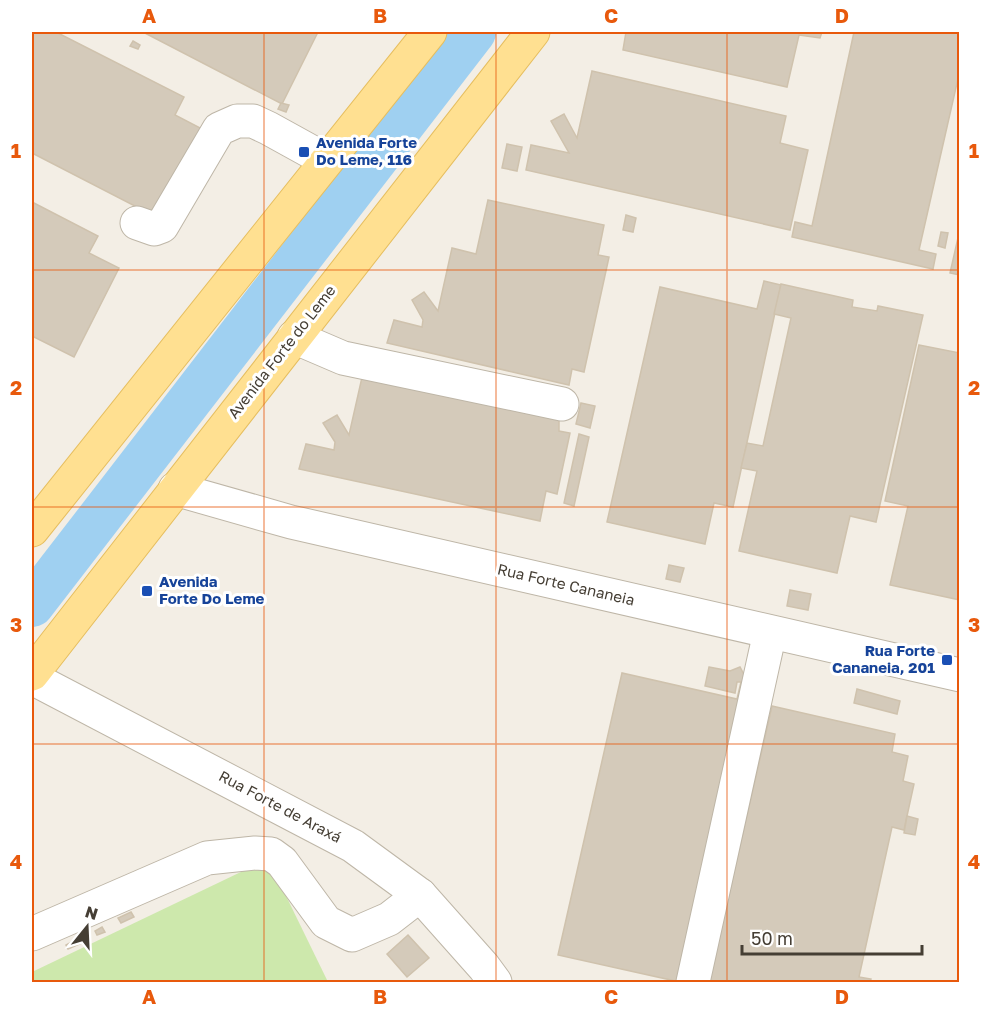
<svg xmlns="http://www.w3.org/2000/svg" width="991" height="1014" font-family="'Golos Text',sans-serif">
	<rect width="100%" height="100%" fill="#f3eee5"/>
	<!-- garden -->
	<polygon fill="#cde8ac" points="268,859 328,982 32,982 32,972"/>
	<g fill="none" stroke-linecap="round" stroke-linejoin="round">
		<!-- river -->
		<polyline stroke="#9fd0f1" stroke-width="44" points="32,605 474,32"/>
	</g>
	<!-- building -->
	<g fill="#d4caba" stroke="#cfc2ad" stroke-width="1.5">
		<polygon points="32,32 56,32 184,97 175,115 206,131 160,219 32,153"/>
		<polygon points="143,32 318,32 282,104"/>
		<polygon points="626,32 659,33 822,32 820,38 799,35 787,87 623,50"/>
		<polygon points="854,32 960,32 960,70 919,250 936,254 933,269 792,237 795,222 812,226"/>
		<polygon points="133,41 140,45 138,49 130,46"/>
		<polygon points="592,71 786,116 780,143 808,150 790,230 526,170 531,145 569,153 551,121 564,114 577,138"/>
		<polygon points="281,103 289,105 286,112 278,109"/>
		<polygon points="507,144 522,147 517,171 502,168"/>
		<polygon points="488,200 604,225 598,255 609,257 584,372 572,369 569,385 387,343 394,320 422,327 423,320 412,300 424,292 438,311 452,248 476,254"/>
		<polygon points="32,202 98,236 89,253 119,268 74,357 32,336"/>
		<polygon points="626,215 636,218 633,232 623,230"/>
		<polygon points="960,229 960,275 950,273"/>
		<polygon points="941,232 948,233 945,248 938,246"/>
		<polygon points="764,281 781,285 733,507 714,503 705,544 607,522 660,287 757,309"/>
		<polygon points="781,284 853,300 852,307 877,311 878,306 923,315 876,522 850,516 837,573 739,551 757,471 741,468 747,443 763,446 791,318 774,314"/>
		<polygon points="919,345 960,353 960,600 890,585 908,506 885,501"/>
		<polygon points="363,373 559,418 559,431 570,433 557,494 546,491 540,521 299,469 306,444 334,450 335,442 323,423 337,415 349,435"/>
		<polygon points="581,403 595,406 590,428 576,424"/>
		<polygon points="579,434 589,437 574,506 564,503"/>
		<polygon points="669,565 684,568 680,582 666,579"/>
		<polygon points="790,590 811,594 808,610 787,606"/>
		<polygon points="709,667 730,671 740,667 747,680 680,982 558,955 622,673 737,699 741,682 737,682 735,693 705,686"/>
		<polygon points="857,689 900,701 897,714 854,703"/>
		<polygon points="772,706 895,734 892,752 908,756 903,781 914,784 907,816 904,830 892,827 859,977 871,979 870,982 709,982"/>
		<polygon points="907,816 918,819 915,835 904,833"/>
		<polygon points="131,912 134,917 121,923 118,918"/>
		<polygon points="102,927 105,932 97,935 95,931"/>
		<polygon points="408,935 429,958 407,977 387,954"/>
		<polygon points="79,938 82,943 68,949 66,945"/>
	</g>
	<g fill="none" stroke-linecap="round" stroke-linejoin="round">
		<!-- minor casing -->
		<g stroke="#beb6a7" stroke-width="35">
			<g id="minor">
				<polyline points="137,223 154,229 162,226 219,129 237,121 253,121 268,128 326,160"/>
				<polyline points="294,337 343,358 562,404"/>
				<polyline points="175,489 291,522 960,675"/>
				<polyline points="32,678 353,846 420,895 484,967 495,982"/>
				<polyline points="32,934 207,858 255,853 271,854 282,862 326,922 352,935 389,919 420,895"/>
				<polyline points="693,982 770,632"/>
			</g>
		</g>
		<!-- major casing -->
		<g stroke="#e6be5f" stroke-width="35">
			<g id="major">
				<polyline points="32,530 430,32"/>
				<polyline points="32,674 533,32"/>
			</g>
		</g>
		<!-- minor -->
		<use href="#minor" stroke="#fff" stroke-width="33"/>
		<!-- major -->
		<use href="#major" stroke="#ffe091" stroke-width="33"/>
	</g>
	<!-- grid -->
	<path fill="none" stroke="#e8590c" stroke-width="1.5" stroke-opacity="0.55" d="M264,32v950M496,32v950M727,32v950M32,270h928M32,507h928M32,744h928"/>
	<!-- markers -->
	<g fill="#1a4fb4" stroke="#fff" stroke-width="2">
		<rect x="298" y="146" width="12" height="12" rx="3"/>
		<rect x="141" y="585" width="12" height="12" rx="3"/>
		<rect x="941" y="654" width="12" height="12" rx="3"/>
	</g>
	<g text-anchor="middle" stroke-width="6" stroke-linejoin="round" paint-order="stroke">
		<!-- transit labels -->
		<g font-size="15" font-weight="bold" fill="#164399" stroke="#fff" text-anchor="start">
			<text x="316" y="148">Avenida Forte<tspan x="316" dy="17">Do Leme, 116</tspan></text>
			<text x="159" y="587">Avenida<tspan x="159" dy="17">Forte Do Leme</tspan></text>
			<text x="935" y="656" text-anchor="end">Rua Forte<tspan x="935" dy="17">Cananeia, 201</tspan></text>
		</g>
		<!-- street labels -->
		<g font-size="15" fill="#453e34" stroke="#fff">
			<text transform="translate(282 352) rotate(-52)" y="5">Avenida Forte do Leme</text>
			<text transform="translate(566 585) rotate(13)" y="5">Rua Forte Cananeia</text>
			<text transform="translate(280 807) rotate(28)" y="5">Rua Forte de Araxá</text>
		</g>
	</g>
	<!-- border -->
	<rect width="991" height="1014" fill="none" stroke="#ffffff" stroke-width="66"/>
	<!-- north arrow -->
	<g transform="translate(87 927) rotate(18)" stroke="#ffffff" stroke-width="4.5" paint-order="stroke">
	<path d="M0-4.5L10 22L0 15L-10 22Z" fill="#453e34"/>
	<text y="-9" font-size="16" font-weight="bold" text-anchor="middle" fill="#453e34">N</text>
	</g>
	<!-- scale -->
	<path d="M742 945v9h180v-9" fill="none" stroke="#453e34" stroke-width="3"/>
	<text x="751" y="945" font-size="18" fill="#453e34" stroke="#ffffff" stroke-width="4.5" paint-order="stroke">50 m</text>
	<rect x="33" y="33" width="925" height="948" fill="none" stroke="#e8590c" stroke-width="2"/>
	<g font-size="20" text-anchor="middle" font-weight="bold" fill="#e8590c">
		<text x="149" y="23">A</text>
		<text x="380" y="23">B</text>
		<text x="611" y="23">C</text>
		<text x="842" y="23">D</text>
		<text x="16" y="158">1</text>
		<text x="974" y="158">1</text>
		<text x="16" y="395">2</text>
		<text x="974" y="395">2</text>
		<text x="16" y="632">3</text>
		<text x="974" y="632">3</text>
		<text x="16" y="869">4</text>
		<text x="974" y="869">4</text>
		<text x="149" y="1004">A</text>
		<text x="380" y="1004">B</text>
		<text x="611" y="1004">C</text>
		<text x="842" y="1004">D</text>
	</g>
</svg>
